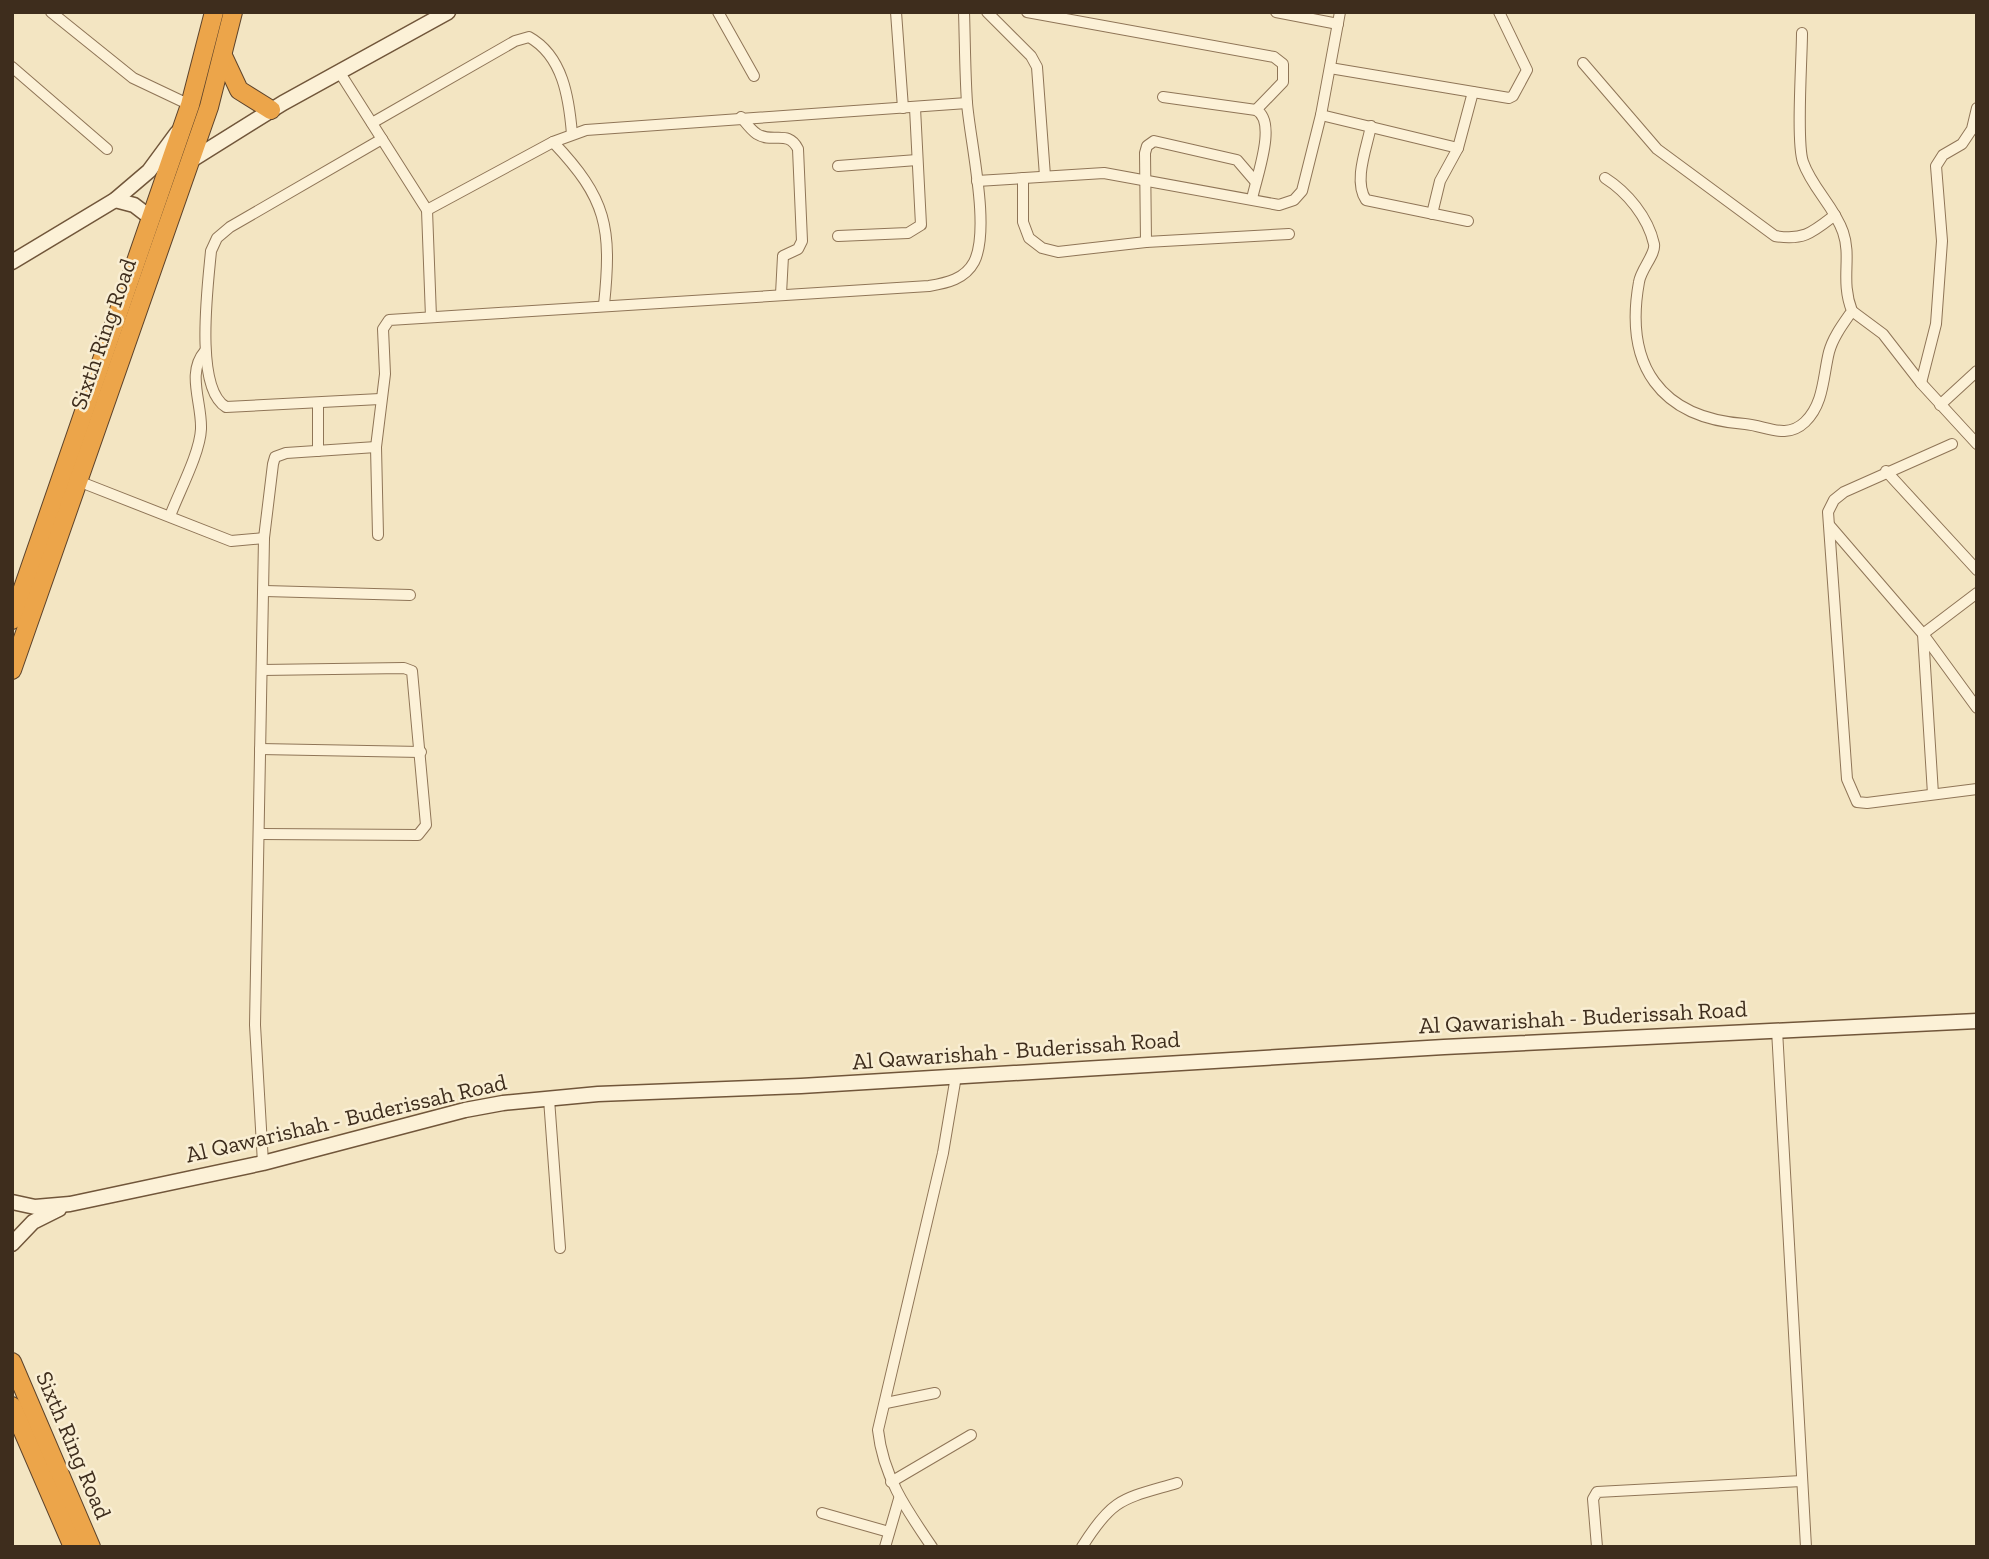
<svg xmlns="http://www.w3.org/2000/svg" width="1989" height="1559" font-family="'Zilla Slab',serif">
	<rect width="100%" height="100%" fill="#f3e5c2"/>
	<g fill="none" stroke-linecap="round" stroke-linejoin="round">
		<!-- street casing -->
		<g stroke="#8f7557" stroke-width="12">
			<g id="street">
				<polyline points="51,12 133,78 190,105"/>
				<polyline points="718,12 754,76"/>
				<polyline points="896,12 903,108"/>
				<polyline points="987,12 1031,56 1037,67 1045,176"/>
				<polyline points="1027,12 1274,57 1283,64 1283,82 1256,110"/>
				<polyline points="1276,12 1338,24"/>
				<path d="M1583,63l74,86 118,87c29,5 38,-4 60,-21"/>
				<polyline points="12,67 107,149"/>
				<polyline points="1330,68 1509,98 1513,96 1527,70 1499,12"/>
				<polyline points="340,73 427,210 431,317"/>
				<path d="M1163,97l93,13c22,11 0,68 -4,89"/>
				<polyline points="1321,115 1458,148"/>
				<path d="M741,117c5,6 10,13 16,17 16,10 31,-5 41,15l4,92 -4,8 -15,7 -2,38"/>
				<path d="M372,123l143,-82 14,-4c34,19 40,61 43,97"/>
				<path d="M1371,126c-4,21 -18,55 -5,74l102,21"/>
				<path d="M553,142c54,57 59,85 51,163"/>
				<polyline points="838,166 917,160"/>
				<polyline points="1023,178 1023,222 1029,238 1042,248 1058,252 1146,242 1289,234"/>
				<path d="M1605,178c22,14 43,39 49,66 2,10 -13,25 -15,38 -15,83 21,136 106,142 22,2 41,16 60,-2 19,-18 18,-46 24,-70 4,-15 14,-28 23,-41 -12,-31 0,-53 -9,-79 -9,-26 -31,-44 -40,-70 -7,-20 -1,-103 -1,-129"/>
				<polyline points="977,181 1104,173 1279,205 1294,200 1302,191 1321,115 1340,12"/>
				<polyline points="427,210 553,142 586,130 967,103"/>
				<polyline points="1432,214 1440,181 1458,148 1473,92"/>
				<polyline points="838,236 908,233 921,225 915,108"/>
				<polyline points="1146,242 1145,153 1147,146 1154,141 1237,160 1255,181"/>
				<polyline points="1852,311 1883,334 1921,383 1977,444"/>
				<polyline points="1921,383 1936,324 1942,241 1936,166 1943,155 1962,144 1972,129 1977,108"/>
				<path d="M380,399l-154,8c-32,-19 -18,-122 -15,-156l6,-13 13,-11 152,-88"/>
				<polyline points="318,403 318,451"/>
				<polyline points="1940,405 1977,371"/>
				<polyline points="1952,444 1844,492 1834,500 1828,512 1847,779 1857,802 1867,803 1977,789"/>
				<polyline points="1886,471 1977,570"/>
				<polyline points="78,481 231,541 264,538"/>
				<path d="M170,516c9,-24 30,-63 31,-87 1,-27 -15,-56 4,-78"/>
				<polyline points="1830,526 1923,634 1977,708"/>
				<path d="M378,535l-2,-88 9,-73 -2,-45 6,-9 540,-34c18,-3 36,-7 45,-24 17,-33 -4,-121 -7,-159 -2,-30 -2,-61 -3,-91"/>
				<polyline points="265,591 410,595"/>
				<polyline points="260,749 421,752"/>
				<polyline points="1933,794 1923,634 1977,593"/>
				<polyline points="261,834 418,835 426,825 412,671 404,668 262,670"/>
				<polyline points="1777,1030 1806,1547"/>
				<polyline points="549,1099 560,1248"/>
				<polyline points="263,1163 255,1025 264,538 273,464 275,457 286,453 376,447"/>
				<polyline points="886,1403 935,1393"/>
				<polyline points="891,1482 971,1435"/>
				<polyline points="822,1513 889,1532"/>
				<polyline points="885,1547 899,1499"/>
				<path d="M932,1547c-26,-38 -49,-71 -54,-117l65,-277 13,-77"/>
				<path d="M1082,1547c31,-50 41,-48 95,-64"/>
				<polyline points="1597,1547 1593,1499 1597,1492 1802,1481"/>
			</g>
		</g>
		<!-- secondary casing -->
		<g stroke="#71563a" stroke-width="17">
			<g id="secondary">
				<polyline points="190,161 283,103 448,12"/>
				<polyline points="115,200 134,205 151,218"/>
				<polyline points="12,262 115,200 149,171 177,133"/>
				<polyline points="12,1202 35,1207 70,1204 263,1163 465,1110 503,1103 598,1094 801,1086 1444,1047 1977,1021"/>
				<polyline points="12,1244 33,1222 59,1209"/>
			</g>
		</g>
		<!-- highway casing -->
		<g stroke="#5d432b" stroke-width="20">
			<g id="highway">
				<polyline points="224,58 239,90 271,110"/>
				<polyline points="12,620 190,105 214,12"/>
				<polyline points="12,670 209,107 233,12"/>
				<polyline points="12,1362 91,1547"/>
				<polyline points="12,1406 73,1547"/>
			</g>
		</g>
		<!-- street -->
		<use href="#street" stroke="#fcf1d7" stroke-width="10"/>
		<!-- secondary -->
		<use href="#secondary" stroke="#fcf1d7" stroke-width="14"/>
		<!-- highway -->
		<use href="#highway" stroke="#eca54a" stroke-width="18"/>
	</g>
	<g text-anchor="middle" stroke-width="5" stroke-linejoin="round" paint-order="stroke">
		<!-- street labels -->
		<g font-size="23" fill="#3e2d1d" stroke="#f9eed3">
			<text transform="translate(103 334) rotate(-71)" y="8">Sixth Ring Road</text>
			<text transform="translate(1583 1017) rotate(-3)" y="8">Al Qawarishah - Buderissah Road</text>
			<text transform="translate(1016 1050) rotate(-4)" y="8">Al Qawarishah - Buderissah Road</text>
			<text transform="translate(346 1118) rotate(-13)" y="8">Al Qawarishah - Buderissah Road</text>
			<text transform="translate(74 1445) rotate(67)" y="8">Sixth Ring Road</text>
		</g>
	</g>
	<!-- border -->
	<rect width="1989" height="1559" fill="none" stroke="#3e2d1d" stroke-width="28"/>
</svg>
